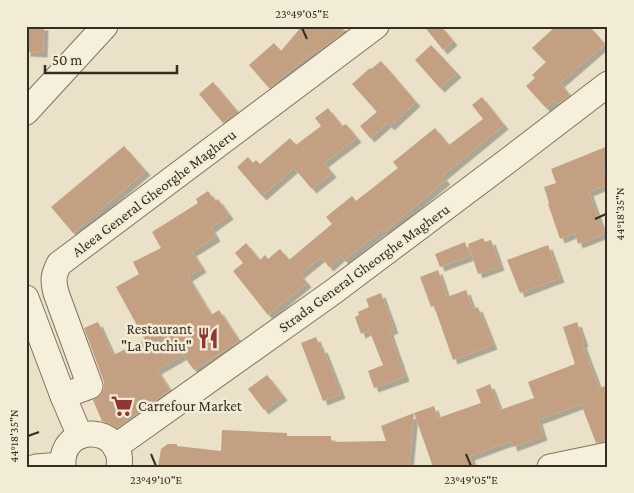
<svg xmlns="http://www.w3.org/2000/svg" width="634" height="493" font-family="'Crimson Pro',serif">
	<defs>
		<filter id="shadow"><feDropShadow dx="4.5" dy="4.5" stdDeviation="0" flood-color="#0004"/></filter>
	</defs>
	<rect width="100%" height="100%" fill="#eae1c8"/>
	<!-- building -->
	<g fill="#c4a082" filter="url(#shadow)">
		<polygon points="26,26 44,26 43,53 26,52"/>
		<polygon points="302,26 347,26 335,39 316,53 314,51 269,88 249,65 274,43 281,51"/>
		<polygon points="424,26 441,26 453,41 443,50"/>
		<polygon points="556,26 589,26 605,44 560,83 570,95 558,104 555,100 546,108 526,86 535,78 532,75 546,62 532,48"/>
		<polygon points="431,45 457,73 440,88 415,60"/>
		<polygon points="381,61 416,102 390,126 387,123 370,138 360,126 377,112 352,84 370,68 371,69"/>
		<polygon points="213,82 238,112 223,123 199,94"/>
		<polygon points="482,97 504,125 442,176 446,180 384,232 382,230 344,260 341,256 329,267 321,257 300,274 307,283 268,315 233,271 243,263 235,253 246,243 260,260 265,255 268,259 280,249 289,260 332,224 326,217 352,196 356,201 398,168 393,162 435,128 449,145 483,119 472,105"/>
		<polygon points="328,108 342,126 346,124 357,138 324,163 332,173 312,189 294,168 262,196 237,167 248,157 253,163 256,160 260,164 290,138 296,145 321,126 315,118"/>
		<polygon points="124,146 146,171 73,233 51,207"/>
		<polygon points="608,146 608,161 601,163 608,180 608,184 589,192 604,234 578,244 575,233 560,239 548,204 549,203 544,187 556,183 551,169"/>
		<polygon points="208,191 215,201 218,199 229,215 211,228 216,237 192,252 202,268 188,277 211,315 219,310 239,341 194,370 183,355 157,370 170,390 117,428 111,424 102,421 93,400 101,395 104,388 104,382 84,328 98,322 113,355 145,340 116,287 139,274 133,262 161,248 152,232 198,203 196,199"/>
		<polygon points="483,238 485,242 491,240 500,266 478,274 468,244"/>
		<polygon points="465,242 470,256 440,267 435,254"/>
		<polygon points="548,245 560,278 520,293 507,260"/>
		<polygon points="438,270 447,297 466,290 473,309 478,307 493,345 453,360 434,306 431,307 420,277"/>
		<polygon points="381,293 394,329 389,331 405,377 374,388 368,371 383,365 369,330 361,334 355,317 359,315 358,312 369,307 366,299"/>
		<polygon points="577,322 584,342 582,343 599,388 608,385 608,441 596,443 581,404 538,420 543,436 513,447 511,441 470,456 474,467 433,467 414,413 434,406 438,418 481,403 476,390 490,384 500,410 534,398 528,382 575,364 563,327"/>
		<polygon points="316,337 321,349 323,348 341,394 323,401 301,343"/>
		<polygon points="267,375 283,396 264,410 248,389"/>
		<polygon points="414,413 409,465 382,467 158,467 161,449 168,444 177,444 177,446 221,451 222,430 287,433 287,436 331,436 331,442 386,441 381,426"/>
	</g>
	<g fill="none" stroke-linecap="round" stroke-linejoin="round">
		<!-- minor casing -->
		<g stroke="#84745f" stroke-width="27">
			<g id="minor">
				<polyline points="26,112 105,26"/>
				<polyline points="26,298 63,396 80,436"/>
				<path d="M63,396l27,-10 -34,-93c-3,-13 -3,-17 3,-29l317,-238"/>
				<polyline points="115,447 333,292 514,156 608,84"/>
				<polyline points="36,467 62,465"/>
				<path d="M63,467c-4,-46 63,-42 56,0"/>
				<polyline points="550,467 608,455"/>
			</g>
		</g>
		<!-- minor -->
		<use href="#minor" stroke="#f5efdb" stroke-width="25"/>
	</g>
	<!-- ticks -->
	<path fill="none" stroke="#362c21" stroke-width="2" d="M302,28l5,11M595,219l11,-5M28,436l11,-4M151,454l5,12M466,454l5,12"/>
	<!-- icons -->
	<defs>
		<g id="restaurant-bare" transform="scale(1.725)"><path d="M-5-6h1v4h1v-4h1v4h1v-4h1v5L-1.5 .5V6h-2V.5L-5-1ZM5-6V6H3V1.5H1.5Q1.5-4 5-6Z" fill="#8d3835" stroke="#f2ecd7" stroke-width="2.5" paint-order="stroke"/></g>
		<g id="supermarket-bare" transform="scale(1.725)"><path d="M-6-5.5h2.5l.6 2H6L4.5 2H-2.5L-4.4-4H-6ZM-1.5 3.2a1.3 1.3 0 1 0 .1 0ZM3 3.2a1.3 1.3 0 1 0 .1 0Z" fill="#8d3835" stroke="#f2ecd7" stroke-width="2.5" paint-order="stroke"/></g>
	</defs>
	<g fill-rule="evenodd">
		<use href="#restaurant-bare" x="208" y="338"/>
		<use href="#supermarket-bare" x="122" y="406"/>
	</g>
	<g text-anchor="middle" stroke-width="5" stroke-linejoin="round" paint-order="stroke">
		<!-- street labels -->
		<g font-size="15" fill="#362c21" stroke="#f2ecd7">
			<text transform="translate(154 193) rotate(-37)" y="5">Aleea General Gheorghe Magheru</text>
			<text transform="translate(364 268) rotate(-36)" y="5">Strada General Gheorghe Magheru</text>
		</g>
		<!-- poi labels -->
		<g font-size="15" fill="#362c21" stroke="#f2ecd7" text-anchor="end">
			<text x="192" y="334">Restaurant<tspan x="192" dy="17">"La Puchiu"</tspan></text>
			<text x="138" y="411" text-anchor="start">Carrefour Market</text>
		</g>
	</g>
	<!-- border -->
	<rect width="634" height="493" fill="none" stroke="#f2ecd7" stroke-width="55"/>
	<!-- scale -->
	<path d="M45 65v8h132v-8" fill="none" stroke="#362c21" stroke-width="2.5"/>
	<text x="52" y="65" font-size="15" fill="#362c21" stroke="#f2ecd7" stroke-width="4" paint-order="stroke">50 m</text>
	<rect x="28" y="28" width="578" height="438" fill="none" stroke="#362c21" stroke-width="2"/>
	<g font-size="12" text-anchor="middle" fill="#362c21">
		<text x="302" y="18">23°49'05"E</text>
		<text transform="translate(620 214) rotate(-90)" y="4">44°18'35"N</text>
		<text transform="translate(14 436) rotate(-90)" y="4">44°18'35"N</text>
		<text x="156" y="484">23°49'10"E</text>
		<text x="471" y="484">23°49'05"E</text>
	</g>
</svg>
